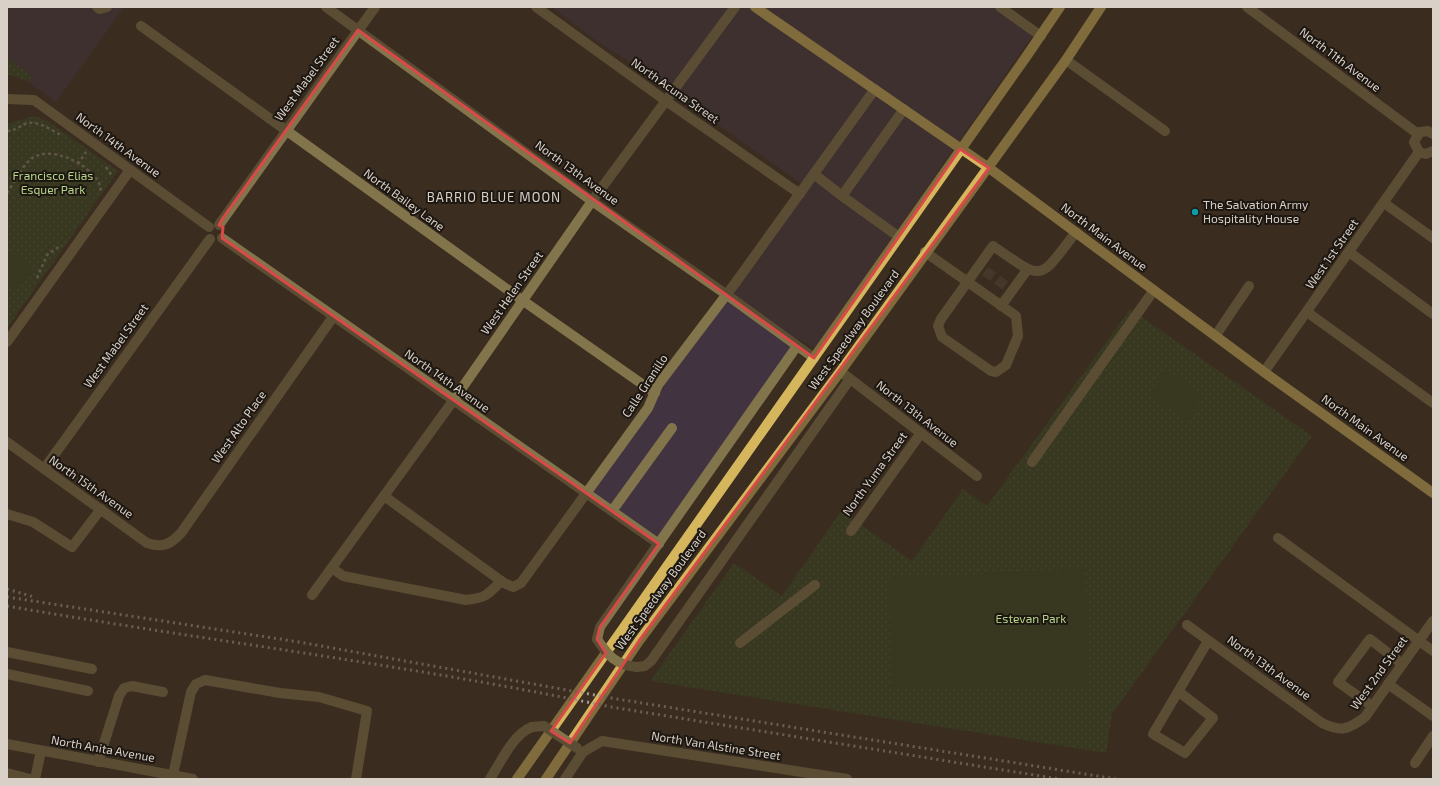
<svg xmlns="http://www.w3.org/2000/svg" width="1440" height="786" font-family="'Exo 2',sans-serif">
	<defs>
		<pattern id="park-dots" width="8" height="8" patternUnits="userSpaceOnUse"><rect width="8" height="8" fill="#35431f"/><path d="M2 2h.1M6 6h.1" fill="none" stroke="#525d3e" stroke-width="1.8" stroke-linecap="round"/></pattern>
	</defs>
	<rect width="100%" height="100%" fill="#3b2d20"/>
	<!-- commercial -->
	<g fill="#413340">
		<polygon points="7,7 124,7 56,102 28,82 32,76 7,58"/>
		<polygon points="552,7 1005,7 1037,29 815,348 798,339 660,540 590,491 803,185 630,62 598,42"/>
	</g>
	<!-- park -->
	<g fill="url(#park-dots)">
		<polygon points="7,58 32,76 28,82 18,77 7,75"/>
		<polygon points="33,116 46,120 118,171 7,328 7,124"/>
		<polygon points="1130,309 1312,436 1112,714 1106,753 650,681 734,563 782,596 841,511 912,561 963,489 987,506"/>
	</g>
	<!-- garden -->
	<g fill="#35431f">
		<polygon points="13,253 33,266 17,291 7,285 7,263"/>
		<polygon points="1167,369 1205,396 1187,421 1149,394"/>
		<polygon points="1085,569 1089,687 891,689 890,578"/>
	</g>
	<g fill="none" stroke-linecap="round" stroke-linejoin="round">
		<!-- minor-tunnel -->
		<polyline stroke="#534539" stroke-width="10" stroke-dasharray="10 5" stroke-linecap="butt" points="985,271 1006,286"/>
		<!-- path -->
		<g stroke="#8e8378" stroke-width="2.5" stroke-dasharray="3 3" stroke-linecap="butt">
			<path d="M7,131c8,0 11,-4 18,-7 11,-5 26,6 36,11"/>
			<polyline points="78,164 86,152"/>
			<polyline points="106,167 112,176"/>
			<path d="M7,193c7,-10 14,-25 23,-33 19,-18 65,6 71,28l-2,4"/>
			<polyline points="37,278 47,255 61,245"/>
		</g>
		<!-- minor -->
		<g stroke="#82744b" stroke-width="10">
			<polyline points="97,7 100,9 107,7"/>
			<polyline points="326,7 592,201 727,295 814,358"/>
			<polyline points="536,7 666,101 800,194"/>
			<polyline points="1000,7 1041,36"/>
			<polyline points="1247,7 1418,134"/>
			<polyline points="141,26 522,300 655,393"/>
			<polyline points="1066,60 1165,131"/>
			<polyline points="7,99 34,100 209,227"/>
			<polyline points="1433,134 1428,131 1420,132 1414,142 1419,152 1426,154 1433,151"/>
			<polyline points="814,174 842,196 904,109"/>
			<polyline points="842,196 899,237"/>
			<polyline points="1384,203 1433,238"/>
			<polyline points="219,225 375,7"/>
			<polyline points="222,238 659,544"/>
			<path d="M925,252l91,64 2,20 -12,29 -10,7 -5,-1 -49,-34 -4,-11 3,-7 52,-73c52,36 45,35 83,-14"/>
			<polyline points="1349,252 1433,314"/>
			<polyline points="1001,306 1027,270"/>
			<polyline points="1307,312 1433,403"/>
			<polyline points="1216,335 1249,286"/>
			<polyline points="7,342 130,170"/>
			<polyline points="1264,372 1419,152"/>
			<polyline points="845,375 977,476"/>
			<path d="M7,442l140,101c15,5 23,2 34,-10l152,-216"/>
			<polyline points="1032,462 1154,290"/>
			<polyline points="44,469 210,239"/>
			<polyline points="384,496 504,583 513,587 521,583 648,408 658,385 736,282 875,89"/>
			<polyline points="612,511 672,428"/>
			<polyline points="7,514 33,522 72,547 101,509"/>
			<polyline points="851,531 921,433"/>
			<polyline points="1278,538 1433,651"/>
			<path d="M332,568l11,8 123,24c19,-2 22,-5 35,-19"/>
			<polyline points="312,595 453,401 592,201 735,7"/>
			<path d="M1187,625l135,98c19,9 26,7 43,-6l68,-96"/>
			<polyline points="597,639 600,627 797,346"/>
			<polyline points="740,643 815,585"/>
			<polyline points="7,652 92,669"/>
			<polyline points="637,667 645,666 651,661 850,379"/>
			<polyline points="7,674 88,691"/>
			<polyline points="1388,684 1433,716"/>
			<polyline points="1179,692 1213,718 1185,753 1153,734 1208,641"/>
			<polyline points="1372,706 1338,682 1370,639 1402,664"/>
			<polyline points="7,744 193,779"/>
			<polyline points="98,762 119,696 124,688 132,686 163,692"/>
			<polyline points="1415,763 1433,736"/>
			<polyline points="7,773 30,779"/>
			<polyline points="173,775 191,692 196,684 205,680 280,693 319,697 367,711 356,779"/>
			<polyline points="35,779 41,751"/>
			<path d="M490,779c11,-17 23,-45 42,-52"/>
			<polyline points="565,779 583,752 602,741 847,779"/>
		</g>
		<!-- major -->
		<g stroke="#d5b65d" stroke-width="10">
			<polyline points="755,7 989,168 1264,372 1433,493"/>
			<polyline points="517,779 1026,57 1060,7"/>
			<polyline points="546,779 639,641 840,372 1066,60 1101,7"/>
		</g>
		<!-- rail -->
		<g stroke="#a69b92" stroke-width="3" stroke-dasharray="2 4" stroke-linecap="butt">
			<polyline points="7,589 34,597"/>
			<polyline points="7,597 299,642 617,699 1116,779"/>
			<path d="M7,606c201,35 404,59 604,101l448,72"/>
		</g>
		<!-- minor-bridge -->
		<g stroke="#82744b" stroke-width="10">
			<path d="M597,639c11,17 19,26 40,28"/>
			<polyline points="532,727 544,726 577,748"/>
		</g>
	</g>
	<!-- marked area -->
	<path d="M0 0H1440V786H0ZM358,30l456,328 146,-209 29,19 -350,473 -69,102 -19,-12 55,-78 -9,-14 3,-12 59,-83 -437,-306 1,-11 -4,-2 4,-7z" fill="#3b2d20" fill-opacity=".55" fill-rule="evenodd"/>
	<path fill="none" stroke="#d74a48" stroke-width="3" stroke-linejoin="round" d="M358,30l456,328 146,-209 29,19 -350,473 -69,102 -19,-12 55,-78 -9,-14 3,-12 59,-83 -437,-306 1,-11 -4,-2 4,-7z"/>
	<!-- markers -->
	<circle fill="#0f9aa8" stroke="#1d1711" stroke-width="1.5" cx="1195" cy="212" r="4"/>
	<g text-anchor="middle" stroke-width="4" stroke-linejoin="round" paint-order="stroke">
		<!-- street labels -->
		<g font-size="12" fill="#d9d0c8" stroke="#1d1711">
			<text transform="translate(1340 60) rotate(37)" y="4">North 11th Avenue</text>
			<text transform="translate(307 79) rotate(-54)" y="4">West Mabel Street</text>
			<text transform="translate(675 91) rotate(35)" y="4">North Acuna Street</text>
			<text transform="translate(118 145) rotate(36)" y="4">North 14th Avenue</text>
			<text transform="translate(577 173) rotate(36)" y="4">North 13th Avenue</text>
			<text transform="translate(404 200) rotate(36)" y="4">North Bailey Lane</text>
			<text transform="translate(1104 237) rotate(37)" y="4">North Main Avenue</text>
			<text transform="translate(1332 254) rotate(-55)" y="4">West 1st Street</text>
			<text transform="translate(512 293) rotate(-55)" y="4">West Helen Street</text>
			<text transform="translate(854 330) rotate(-54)" y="4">West Speedway Boulevard</text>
			<text transform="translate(116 346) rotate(-54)" y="4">West Mabel Street</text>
			<text transform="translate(447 381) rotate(35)" y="4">North 14th Avenue</text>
			<text transform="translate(645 386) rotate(-57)" y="4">Calle Granillo</text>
			<text transform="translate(917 414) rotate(38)" y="4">North 13th Avenue</text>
			<text transform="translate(239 427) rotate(-55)" y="4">West Alto Place</text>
			<text transform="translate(1365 428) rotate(36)" y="4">North Main Avenue</text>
			<text transform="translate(875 474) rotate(-54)" y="4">North Yuma Street</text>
			<text transform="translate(91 487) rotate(35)" y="4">North 15th Avenue</text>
			<text transform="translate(661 590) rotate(-54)" y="4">West Speedway Boulevard</text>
			<text transform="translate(1269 668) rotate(36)" y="4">North 13th Avenue</text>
			<text transform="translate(1379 673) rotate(-54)" y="4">West 2nd Street</text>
			<text transform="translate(716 746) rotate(9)" y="4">North Van Alstine Street</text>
			<text transform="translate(103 749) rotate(10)" y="4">North Anita Avenue</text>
		</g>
		<!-- park labels -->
		<g font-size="12" fill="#b8d68b" stroke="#1d1711">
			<text x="53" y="180">Francisco Elias<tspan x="53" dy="14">Esquer Park</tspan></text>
			<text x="1031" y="623">Estevan Park</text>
		</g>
		<!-- poi labels -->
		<g font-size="12" fill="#d9d0c8" stroke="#1d1711" text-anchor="start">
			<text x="1203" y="209">The Salvation Army<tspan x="1203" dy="14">Hospitality House</tspan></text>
		</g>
		<!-- neighbourhood labels -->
		<g font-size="13" letter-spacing="1" fill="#d9d0c8" stroke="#1d1711">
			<text x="494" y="202">BARRIO BLUE MOON</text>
		</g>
	</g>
	<!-- border -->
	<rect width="1440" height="786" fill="none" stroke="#d9d0c8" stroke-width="16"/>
</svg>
